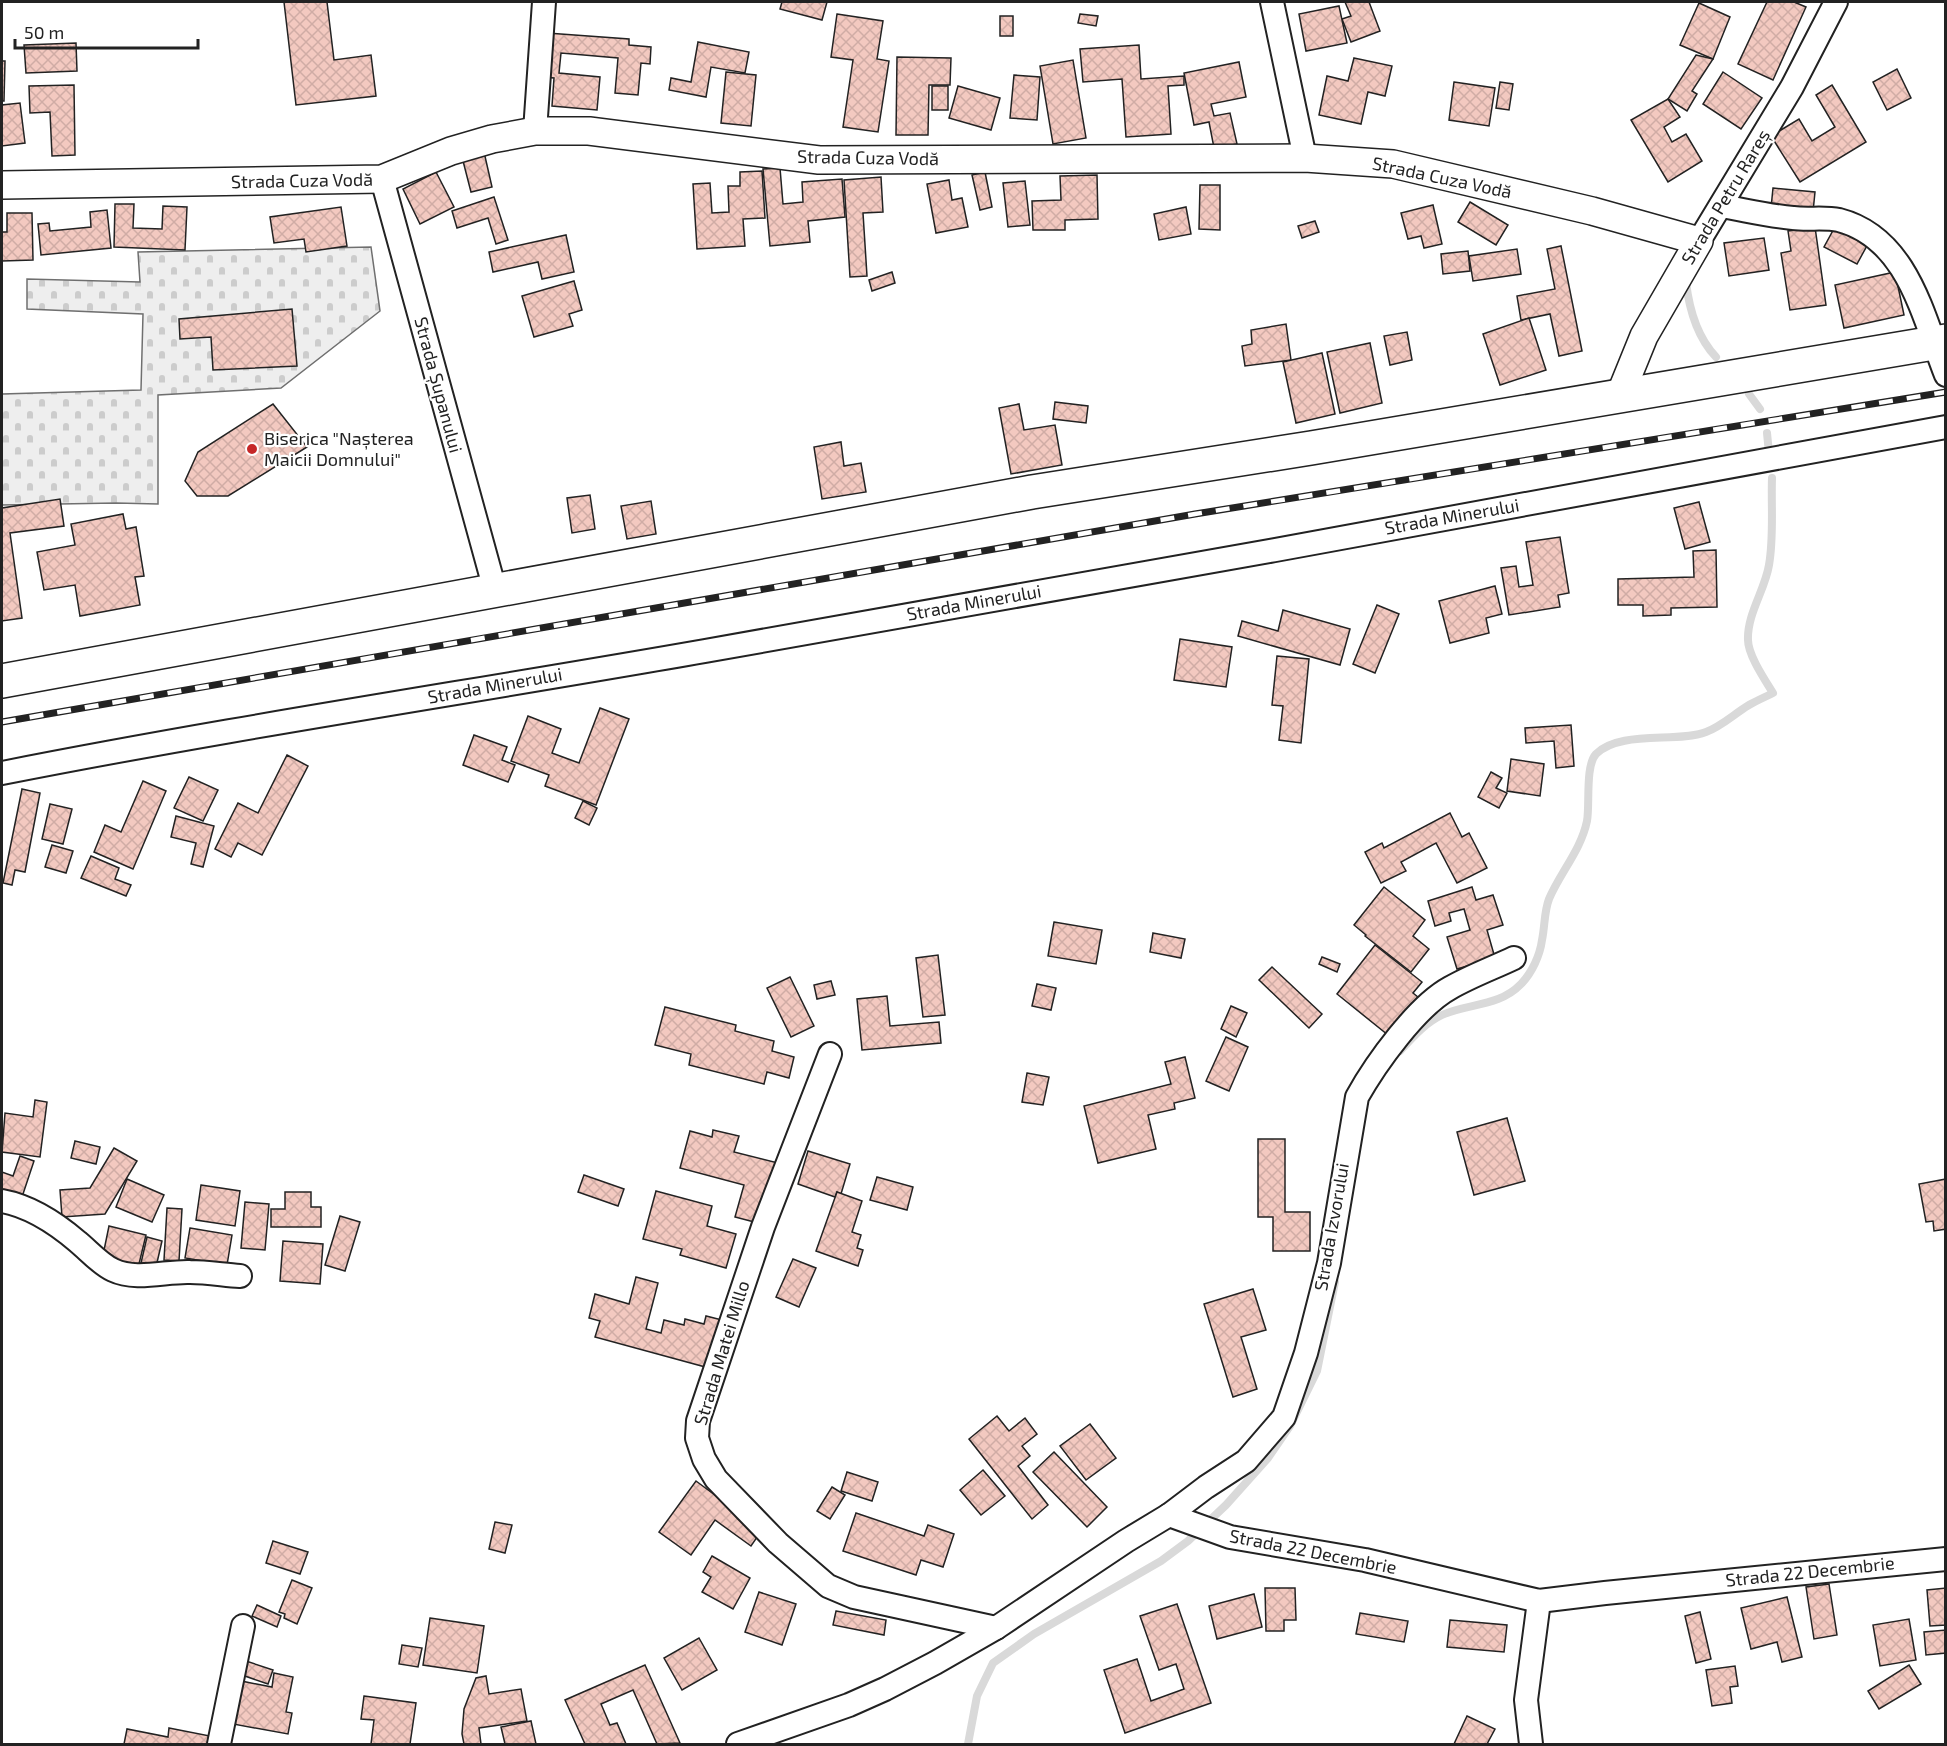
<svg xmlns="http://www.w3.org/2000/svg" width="1947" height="1746" font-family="'Exo 2',sans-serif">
	<defs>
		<pattern id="cemetery-stones" width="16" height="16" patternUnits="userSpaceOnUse" patternTransform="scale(1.5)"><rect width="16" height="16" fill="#eee"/><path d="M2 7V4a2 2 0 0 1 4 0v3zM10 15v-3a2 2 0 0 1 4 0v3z" fill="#ccc"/></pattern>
		<pattern id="building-cross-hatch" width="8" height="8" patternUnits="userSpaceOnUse" patternTransform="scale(1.5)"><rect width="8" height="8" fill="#f3c9c0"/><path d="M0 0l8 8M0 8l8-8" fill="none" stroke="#d0aca5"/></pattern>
	</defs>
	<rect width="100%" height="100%" fill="#fff"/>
	<!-- cemetery -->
	<polygon fill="url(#cemetery-stones)" stroke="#6f6f6f" stroke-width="1.5" points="371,247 380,311 281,388 158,395 158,504 116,503 2,505 2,394 141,390 143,314 27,309 27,279 140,282 138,252"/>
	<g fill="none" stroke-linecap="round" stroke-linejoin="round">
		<!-- stream -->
		<g stroke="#d9d9d9" stroke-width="8">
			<path d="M1686,282c3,26 11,55 30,75"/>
			<polyline points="1749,394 1760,409"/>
			<polyline points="1767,433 1769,453"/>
			<path d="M1400,1051c12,-13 25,-28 42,-36 26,-12 57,-8 79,-31 11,-11 19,-29 21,-44 3,-14 2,-28 7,-41 11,-26 32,-49 38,-78 3,-16 -2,-55 9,-67 23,-24 81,-11 110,-22 16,-6 28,-18 43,-27 7,-4 16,-8 24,-12 -8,-13 -25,-38 -25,-53 -1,-26 17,-50 21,-75 5,-28 2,-59 3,-87"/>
			<polyline points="968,1744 977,1696 993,1663 1034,1634 1161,1561 1188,1541 1226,1505 1268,1458 1290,1426 1317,1371 1335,1282"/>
		</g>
	</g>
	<!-- building -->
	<g fill="url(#building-cross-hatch)" stroke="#222" stroke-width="1.5">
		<polygon points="284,2 327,2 334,60 371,55 376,96 296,105"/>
		<polygon points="782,2 827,2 822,20 780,9"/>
		<polygon points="1345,2 1369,2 1380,31 1351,42 1342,19 1351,16"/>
		<polygon points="1767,2 1794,2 1806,7 1773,80 1738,64"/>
		<polygon points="1699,3 1730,17 1713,59 1680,45"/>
		<polygon points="1339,6 1347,43 1306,51 1299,14"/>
		<polygon points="837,14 883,21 877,59 889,61 878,132 843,127 853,60 831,57"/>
		<polygon points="1080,14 1098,16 1096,26 1078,23"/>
		<rect x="1000" y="16" width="13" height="20"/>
		<polygon points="547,33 629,39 629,45 651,47 650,64 641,63 638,95 615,93 618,58 561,53 559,73 600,77 597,110 552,106 554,78 543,77"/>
		<polygon points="698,42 749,52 745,73 711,67 706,97 669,90 671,78 691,82"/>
		<polygon points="76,43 77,71 26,73 24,45"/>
		<polygon points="1139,45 1141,79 1184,76 1184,85 1168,86 1171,134 1126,137 1122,79 1083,82 1080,49"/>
		<polygon points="1696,55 1713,59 1692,91 1697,94 1687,111 1668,99"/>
		<polygon points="897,57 951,58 950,85 929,85 928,135 896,135"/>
		<polygon points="1354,58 1392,66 1385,96 1368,92 1361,124 1319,115 1327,76 1348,81"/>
		<polygon points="1073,60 1086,138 1053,144 1040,66"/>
		<polygon points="2,61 5,61 4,101 2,101"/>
		<polygon points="1239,62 1246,97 1211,104 1214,116 1230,113 1237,144 1214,148 1209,122 1194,125 1184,73"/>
		<polygon points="1897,69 1911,98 1887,110 1873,82"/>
		<polygon points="726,72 756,75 751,126 721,123"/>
		<polygon points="1723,72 1762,98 1741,129 1703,104"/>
		<polygon points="1014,75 1040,77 1037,120 1010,118"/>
		<polygon points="1454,82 1495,88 1489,126 1449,120"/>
		<polygon points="1500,82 1513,84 1509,110 1496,108"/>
		<polygon points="74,85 75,155 52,156 50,112 30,113 29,86"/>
		<polygon points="1832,85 1866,142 1800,182 1771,136 1799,119 1812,141 1835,127 1816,95"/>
		<rect x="932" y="86" width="16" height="24"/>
		<polygon points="958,86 1000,98 991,130 949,118"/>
		<polygon points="1668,99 1680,117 1664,127 1672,142 1686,134 1702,161 1668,182 1631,120"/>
		<polygon points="20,103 25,143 2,146 2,105"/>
		<polygon points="484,152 492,187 471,192 462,157"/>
		<polygon points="780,168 783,204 803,202 802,182 842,179 845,217 808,221 810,242 770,246 763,169"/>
		<polygon points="762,171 765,218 743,219 745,246 697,249 693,184 710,183 712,213 729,212 728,186 740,186 740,172"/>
		<polygon points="436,172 454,207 420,224 403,189"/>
		<polygon points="985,172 992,207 980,210 972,175"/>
		<polygon points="1097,175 1098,219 1065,220 1065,230 1033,230 1032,201 1061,200 1060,176"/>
		<polygon points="881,177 883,212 863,213 867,276 850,277 844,180"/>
		<polygon points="949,180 952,200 962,198 968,227 936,233 927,184"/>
		<polygon points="1025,181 1030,225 1008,227 1003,183"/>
		<polygon points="1200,185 1220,185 1220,230 1199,229"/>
		<polygon points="1773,188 1815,192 1813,212 1771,208"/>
		<polygon points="494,197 508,240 496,244 488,218 457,228 452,211"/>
		<polygon points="1470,202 1508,225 1496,245 1458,222"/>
		<polygon points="115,204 134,204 133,228 162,229 163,206 187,207 185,250 114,247"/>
		<polygon points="1433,205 1442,244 1424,248 1421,236 1408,239 1401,213"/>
		<polygon points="341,207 347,246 306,252 304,239 274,243 270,217"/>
		<polygon points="1186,207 1191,234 1159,240 1154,214"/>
		<polygon points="107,210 111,248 41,255 38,224 49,223 50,231 91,227 90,212"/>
		<polygon points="7,213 32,213 33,260 2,261 2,232 7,232"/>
		<polygon points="1315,221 1319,232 1302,238 1298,226"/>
		<polygon points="1836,225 1869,242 1857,264 1824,247"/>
		<polygon points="1815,227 1826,305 1790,310 1781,253 1791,251 1788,231"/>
		<polygon points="566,235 574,272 542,279 538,262 493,272 489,252"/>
		<polygon points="1764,238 1769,270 1729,276 1724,243"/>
		<polygon points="1561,246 1582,351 1559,356 1550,314 1521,320 1517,296 1555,289 1547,249"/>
		<polygon points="1517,249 1521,274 1473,281 1469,256"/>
		<polygon points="1468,251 1470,271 1443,274 1441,254"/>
		<polygon points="892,272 895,283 872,291 869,280"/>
		<polygon points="1895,272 1904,315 1844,328 1835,285"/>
		<polygon points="574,281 582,310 569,314 573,326 534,337 522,296"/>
		<polygon points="292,309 297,366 213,370 211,337 180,339 179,319"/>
		<polygon points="1529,318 1546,370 1500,385 1483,334"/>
		<polygon points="1286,324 1291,360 1245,366 1242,346 1252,344 1251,330"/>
		<polygon points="1407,332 1412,360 1390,365 1384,336"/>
		<polygon points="1370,343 1382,403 1340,413 1327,352"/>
		<polygon points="1322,353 1335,414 1296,423 1283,362"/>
		<polygon points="1055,402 1088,406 1086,423 1053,419"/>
		<polygon points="273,404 307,447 228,496 197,496 185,481 198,452"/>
		<polygon points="1019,404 1024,430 1055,425 1062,465 1011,474 999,408"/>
		<polygon points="841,442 844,466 861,463 866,492 822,499 814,447"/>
		<polygon points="590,495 595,529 572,533 567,498"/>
		<polygon points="60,499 64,526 10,533 22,618 2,621 2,508"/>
		<polygon points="651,501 656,534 627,539 621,506"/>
		<polygon points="1699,502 1710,542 1685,549 1674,508"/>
		<polygon points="123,514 126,529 136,527 144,576 135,577 140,605 80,616 75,585 44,590 37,552 75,545 71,524"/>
		<polygon points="1560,537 1569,593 1558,595 1560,607 1509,615 1501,568 1516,566 1519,587 1533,585 1526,542"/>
		<polygon points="1716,550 1717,607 1671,608 1671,615 1643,616 1643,605 1618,605 1618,579 1694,577 1693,551"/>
		<polygon points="1495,586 1502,614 1486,618 1489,633 1450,643 1439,601"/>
		<polygon points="1377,605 1399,614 1375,673 1353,664"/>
		<polygon points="1283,610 1350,629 1340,665 1238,636 1242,621 1278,631"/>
		<polygon points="1180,639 1232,647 1226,687 1174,680"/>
		<polygon points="1277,656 1309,659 1301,743 1279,740 1283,706 1272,705"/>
		<polygon points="600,708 629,719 596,805 545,786 549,775 511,761 528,716 561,729 552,753 579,763"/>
		<polygon points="1571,725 1574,766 1556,768 1554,741 1526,743 1525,728"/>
		<polygon points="474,735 507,747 502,760 515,765 508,782 463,765"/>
		<polygon points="287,755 308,766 262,855 238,843 231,857 215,849 238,803 258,813"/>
		<polygon points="1511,759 1544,764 1540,796 1507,791"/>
		<polygon points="1491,772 1502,778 1496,788 1507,793 1499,808 1478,797"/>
		<polygon points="189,777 218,790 203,821 174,808"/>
		<polygon points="143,781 166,791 133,869 94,852 105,825 121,832"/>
		<polygon points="22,789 40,793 25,872 15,870 12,885 3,883"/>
		<polygon points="583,801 597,808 589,825 575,818"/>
		<polygon points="50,804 72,809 63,844 42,839"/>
		<polygon points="1450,813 1462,837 1469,833 1487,868 1457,883 1436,843 1401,862 1406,871 1381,883 1365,852 1382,843 1384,848"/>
		<polygon points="176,816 214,826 203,867 191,864 196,843 171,837"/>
		<polygon points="52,845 73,851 66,873 45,867"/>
		<polygon points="91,856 119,868 115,879 131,885 126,896 81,878"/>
		<polygon points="1384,887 1425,920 1413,936 1429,949 1411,972 1365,936 1366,935 1354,925"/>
		<polygon points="1472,887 1476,900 1493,895 1503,925 1487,930 1495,958 1457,969 1447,937 1470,930 1464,909 1449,913 1451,921 1435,926 1428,901"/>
		<polygon points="1054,922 1102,930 1096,964 1048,956"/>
		<polygon points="1153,933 1185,939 1181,958 1150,952"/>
		<polygon points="1375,945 1422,982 1413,993 1418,997 1388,1035 1337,994"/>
		<polygon points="938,955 945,1015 923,1017 916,958"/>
		<polygon points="1322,957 1340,964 1337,972 1319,964"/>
		<polygon points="1272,967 1322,1014 1309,1028 1259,980"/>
		<polygon points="790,977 814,1026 791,1037 767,988"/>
		<polygon points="831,981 835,995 817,999 814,985"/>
		<polygon points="1037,984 1056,988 1051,1010 1032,1006"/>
		<polygon points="887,996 890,1026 939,1022 941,1043 862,1050 857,999"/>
		<polygon points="1231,1006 1247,1013 1236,1037 1221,1029"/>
		<polygon points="665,1007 736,1025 735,1031 774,1041 772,1051 794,1057 789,1078 767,1072 764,1084 689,1065 691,1054 655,1045"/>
		<polygon points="1226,1037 1248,1047 1229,1091 1206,1081"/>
		<polygon points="1185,1057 1195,1098 1174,1103 1175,1109 1148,1115 1156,1149 1098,1163 1084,1106 1171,1084 1165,1062"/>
		<polygon points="1027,1073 1049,1077 1043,1105 1022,1102"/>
		<polygon points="35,1100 47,1102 40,1157 2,1152 5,1113 33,1117"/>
		<polygon points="1507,1118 1525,1181 1474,1195 1457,1132"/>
		<polygon points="713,1130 739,1136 734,1152 778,1163 762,1224 735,1217 744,1185 680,1168 690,1131 712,1137"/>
		<polygon points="1258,1139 1285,1139 1285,1212 1310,1212 1310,1251 1273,1251 1273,1217 1258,1217"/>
		<polygon points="75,1141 100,1147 96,1164 71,1158"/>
		<polygon points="114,1148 137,1161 105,1214 62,1217 60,1190 90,1188"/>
		<polygon points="808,1151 850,1164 841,1194 837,1192 835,1197 798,1184"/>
		<polygon points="20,1156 34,1161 20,1203 2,1196 2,1172 13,1176"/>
		<polygon points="584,1175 624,1189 618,1206 578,1192"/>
		<polygon points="877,1177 913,1187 907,1210 870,1200"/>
		<polygon points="127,1179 164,1195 152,1222 116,1207"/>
		<polygon points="1946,1179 1946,1229 1934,1231 1933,1221 1926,1222 1919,1184"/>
		<polygon points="201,1185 240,1191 235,1226 196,1220"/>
		<polygon points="656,1191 712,1206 707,1226 736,1234 726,1268 680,1255 682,1249 643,1239"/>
		<polygon points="285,1192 311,1192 311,1207 321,1207 321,1227 271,1227 271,1209 285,1209"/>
		<polygon points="837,1192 862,1201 852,1232 861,1235 857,1248 863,1250 858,1266 816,1251"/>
		<polygon points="245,1202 269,1204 265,1250 241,1248"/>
		<polygon points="167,1208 182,1209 179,1261 164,1260"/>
		<polygon points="340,1216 360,1222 345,1271 325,1265"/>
		<polygon points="109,1226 146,1235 138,1268 102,1260"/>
		<polygon points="190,1228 232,1235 227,1265 185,1258"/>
		<polygon points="147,1237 162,1241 156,1267 141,1263"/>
		<polygon points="283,1241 323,1244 320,1284 280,1281"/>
		<polygon points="793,1259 816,1268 799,1307 776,1297"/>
		<polygon points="636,1277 658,1283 646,1329 661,1333 664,1320 684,1325 685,1319 704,1324 706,1316 722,1320 709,1368 595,1337 600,1321 589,1318 595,1294 629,1304"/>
		<polygon points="1253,1289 1266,1330 1241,1337 1257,1389 1233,1397 1204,1304"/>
		<polygon points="997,1416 1009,1431 1025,1418 1037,1434 1022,1446 1030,1456 1018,1466 1048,1505 1032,1519 969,1439"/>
		<polygon points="1090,1424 1116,1458 1086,1480 1060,1446"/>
		<polygon points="1054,1452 1107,1507 1087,1527 1033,1472"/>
		<polygon points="983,1470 1005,1496 981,1515 960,1490"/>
		<polygon points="847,1472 878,1482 872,1501 841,1491"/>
		<polygon points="696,1481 762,1530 751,1546 715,1520 691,1555 659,1532"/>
		<polygon points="832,1487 845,1495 830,1519 817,1511"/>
		<polygon points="856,1513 924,1536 928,1525 954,1534 943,1567 921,1560 916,1575 843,1551"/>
		<polygon points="495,1522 512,1525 505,1553 489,1549"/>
		<polygon points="273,1541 308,1552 300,1574 266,1563"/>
		<polygon points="712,1556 750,1578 733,1609 702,1592 711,1577 703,1572"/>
		<polygon points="292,1580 312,1588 297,1624 284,1618 285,1614 279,1612"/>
		<polygon points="1829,1584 1837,1635 1814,1639 1806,1587"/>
		<polygon points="1265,1588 1295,1588 1296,1620 1284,1620 1284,1631 1266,1631"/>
		<polygon points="1946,1588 1946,1625 1930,1626 1927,1590"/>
		<polygon points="759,1592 796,1604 782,1645 745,1632"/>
		<polygon points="1254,1594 1262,1627 1217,1639 1209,1606"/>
		<polygon points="1787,1597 1802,1657 1782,1662 1777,1642 1751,1649 1741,1608"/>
		<polygon points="1177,1604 1211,1703 1125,1733 1104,1670 1137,1659 1151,1701 1184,1689 1176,1664 1159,1670 1140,1616"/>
		<polygon points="257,1605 281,1616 277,1627 252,1616"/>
		<polygon points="836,1611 886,1620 884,1635 833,1625"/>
		<polygon points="1700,1612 1711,1659 1696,1663 1685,1616"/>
		<polygon points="1360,1613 1408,1621 1404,1642 1356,1634"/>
		<polygon points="430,1618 484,1626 477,1673 423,1665"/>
		<polygon points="1909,1619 1916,1660 1880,1666 1873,1625"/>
		<polygon points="1450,1620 1507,1625 1504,1652 1447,1647"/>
		<polygon points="1946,1630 1946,1653 1926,1655 1924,1632"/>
		<polygon points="699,1638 717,1670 682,1690 664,1658"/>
		<polygon points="402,1645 422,1648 418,1667 399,1664"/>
		<polygon points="243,1660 273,1670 268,1684 239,1674"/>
		<polygon points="645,1665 680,1743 657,1744 633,1690 601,1704 610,1725 617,1723 626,1744 585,1744 565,1700"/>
		<polygon points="1909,1665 1921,1684 1879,1709 1868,1691"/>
		<polygon points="1735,1666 1738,1686 1730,1687 1732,1703 1712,1706 1706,1670"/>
		<polygon points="274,1673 293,1677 286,1712 292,1713 288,1734 233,1724 241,1681 272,1687"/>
		<polygon points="486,1676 489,1694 521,1689 527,1721 479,1728 481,1744 464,1744 462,1734 464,1709 476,1678"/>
		<polygon points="364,1696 416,1703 410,1744 371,1744 374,1720 361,1719"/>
		<polygon points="1467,1716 1495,1729 1487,1744 1454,1744"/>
		<polygon points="531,1721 536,1744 505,1744 501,1727"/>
		<polygon points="169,1728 210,1736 208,1744 124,1744 127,1729 168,1737"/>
	</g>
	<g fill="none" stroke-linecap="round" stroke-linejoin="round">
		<!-- minor casing -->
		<g stroke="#222" stroke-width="26">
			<g id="minor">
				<polyline points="1272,2 1305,158"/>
				<polyline points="535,131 544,2"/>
				<polyline points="382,179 495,590"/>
				<path d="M1721,206c24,4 48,10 72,12 15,2 31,-1 46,2 69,18 84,97 107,155"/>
				<polyline points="1699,241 1792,87 1836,2"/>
				<path d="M2,773c233,-46 469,-81 703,-122 414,-72 828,-147 1241,-224"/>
				<polyline points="830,1054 763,1227 698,1421 697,1438 704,1459 716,1479 778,1543 828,1586 854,1597 996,1628"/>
				<path d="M2,1201c27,5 55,23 76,41 11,9 22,22 35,28 23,11 53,1 77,2 17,0 34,3 50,4"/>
				<polyline points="1169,1515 1230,1537 1365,1560 1539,1601 1605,1593 1946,1559"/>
				<polyline points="219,1744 243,1626"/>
				<path d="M738,1744l111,-39 36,-16 50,-26 61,-35 130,-87 43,-26 37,-28 40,-26 38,-44 22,-64 23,-90 28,-166c19,-34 60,-91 93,-109 21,-12 43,-20 64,-30"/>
				<polyline points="1531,1744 1526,1700 1539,1601"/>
			</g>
		</g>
		<!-- tertiary casing -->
		<g stroke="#222" stroke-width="30">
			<polyline id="tertiary" points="2,185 382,179 451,151 492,139 535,131 589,131 819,160 1305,158 1393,164 1592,211 1699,241 1644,336 1620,395"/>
		</g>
		<!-- primary casing -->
		<g stroke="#222" stroke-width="36">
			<polyline id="primary" points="2,681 1032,492 1311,448 1946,341"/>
		</g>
		<!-- minor -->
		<use href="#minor" stroke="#fff" stroke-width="22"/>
		<!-- tertiary -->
		<use href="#tertiary" stroke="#fff" stroke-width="27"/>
		<!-- primary -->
		<use href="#primary" stroke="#fff" stroke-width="33"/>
		<!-- rail casing -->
		<g stroke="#222" stroke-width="7">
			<polyline id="rail" points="2,722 1195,514 1946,392"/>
		</g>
		<!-- rail -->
		<use href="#rail" stroke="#fff" stroke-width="4.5" stroke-dasharray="14" stroke-linecap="butt"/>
	</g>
	<!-- markers -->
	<circle fill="#c62828" stroke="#fff" stroke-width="2" cx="252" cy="449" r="6"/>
	<g text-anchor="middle" stroke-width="4.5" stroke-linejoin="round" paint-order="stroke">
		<!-- street labels -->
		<g font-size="18" fill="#222" stroke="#fff">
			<text transform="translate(868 158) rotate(1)" y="6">Strada Cuza Vodă</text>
			<text transform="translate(1442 178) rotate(12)" y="6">Strada Cuza Vodă</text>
			<text transform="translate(302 181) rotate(-1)" y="6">Strada Cuza Vodă</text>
			<text transform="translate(1726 197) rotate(-59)" y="6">Strada Petru Rareș</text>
			<text transform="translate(438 385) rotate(75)" y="6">Strada Șupanului</text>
			<text transform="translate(1452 517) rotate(-10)" y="6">Strada Minerului</text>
			<text transform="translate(974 603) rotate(-10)" y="6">Strada Minerului</text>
			<text transform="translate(495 686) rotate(-10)" y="6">Strada Minerului</text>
			<text transform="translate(1332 1227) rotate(-80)" y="6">Strada Izvorului</text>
			<text transform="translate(722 1353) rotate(-73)" y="6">Strada Matei Millo</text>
			<text transform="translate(1313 1552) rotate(11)" y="6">Strada 22 Decembrie</text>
			<text transform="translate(1810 1572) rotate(-6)" y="6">Strada 22 Decembrie</text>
		</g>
		<!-- poi labels -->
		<g font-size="18" fill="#222" stroke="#fff" text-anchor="start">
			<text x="264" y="445">Biserica "Nașterea<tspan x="264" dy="21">Maicii Domnului"</tspan></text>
		</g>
	</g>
	<!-- border -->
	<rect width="1947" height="1746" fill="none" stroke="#222222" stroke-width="6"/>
	<!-- scale -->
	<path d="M15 39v9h183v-9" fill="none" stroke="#222222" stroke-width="3"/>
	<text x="24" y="39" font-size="18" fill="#222222" stroke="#ffffff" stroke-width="4.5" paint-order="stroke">50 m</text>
</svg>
